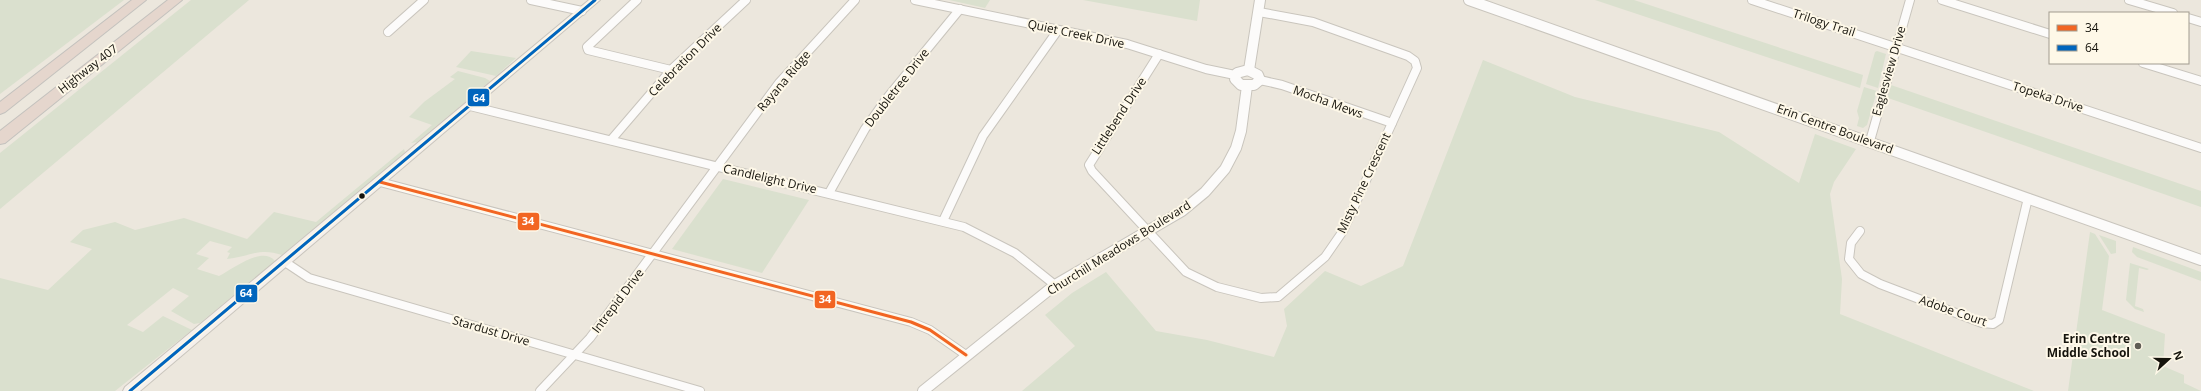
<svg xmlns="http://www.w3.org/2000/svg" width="2201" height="391" font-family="'Open Sans',sans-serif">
	<rect width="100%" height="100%" fill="#ece7dd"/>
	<!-- green -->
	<g fill="#dae0ce">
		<polygon points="0,0 124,0 0,94"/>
		<polygon points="191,0 249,0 0,209 0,153"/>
		<polygon points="949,0 990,0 985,8"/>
		<polygon points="1083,0 1200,0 1197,21"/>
		<polygon points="1595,0 1634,0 1863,75 1860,88"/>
		<polygon points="471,51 516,58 496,76 456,67"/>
		<polygon points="1877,51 1886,54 1878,88 1866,84 1875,52"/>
		<polygon points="1483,60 1575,97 1719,132 1799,183 1815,134 1856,149 1834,182 1830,194 1842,279 1840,314 2034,391 1022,391 1075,346 1045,315 1072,293 1106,272 1156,331 1207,340 1274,357 1287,326 1284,309 1325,271 1361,286 1403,266"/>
		<polygon points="458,71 485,78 490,81 417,142 411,143 432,125 409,117 424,102 455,79 450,77"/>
		<polygon points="1891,85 2201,191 2201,207 1888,98"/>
		<polygon points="1864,87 1877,91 1867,125 1863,128 1857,126 1859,118 1857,111"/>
		<path d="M404,149l1,3 -123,103c-23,-8 -33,2 -55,4l3,-6 -3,-1 5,-5 -22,-6 -14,13 13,4 -12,11 22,7c13,-6 43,-31 56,-15l-75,62 -6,1 -23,-13 18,-15 -16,-8 -46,37 16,7 20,-16 29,14 -77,61h-115v-113l48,12 44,-41 -22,-7 13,-12 32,-8 20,8 49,-12 63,21 27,-27 42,10z"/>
		<polygon points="723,179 809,200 762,273 672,249"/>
		<polygon points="2090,232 2095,234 2109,256 2102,310 2165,334 2163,366 2184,375 2184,383 2201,391 2068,391"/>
		<polygon points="2099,235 2116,241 2116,253 2111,254"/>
		<polygon points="2133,247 2201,272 2201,281 2137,257 2132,252"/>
		<polygon points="2130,263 2149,269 2147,270 2139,268 2135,306 2143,309 2144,312 2135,309 2126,300"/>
	</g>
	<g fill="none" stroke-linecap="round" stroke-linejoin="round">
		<!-- minor casing -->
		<g stroke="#c9c5bd" stroke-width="10">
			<g id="minor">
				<polyline points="531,0 582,11"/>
				<polyline points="637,0 587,47 588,50 671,70"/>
				<polyline points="915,0 1127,44 1206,69 1235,75"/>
				<polyline points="1752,0 2201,148"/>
				<polyline points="1942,0 2050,34"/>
				<polyline points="2129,0 2173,13"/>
				<polyline points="2188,18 2201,22"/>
				<polyline points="388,32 424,0"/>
				<polyline points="1159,54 1089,165 1092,171 1186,272 1217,287 1261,298 1278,297 1325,257 1343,231 1417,68 1415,61 1408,56 1313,22 1259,12"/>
				<polyline points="2143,63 2201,81"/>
				<polyline points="1260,80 1282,85 1392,123"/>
				<polyline points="470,106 964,227 1015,253 1055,285"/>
				<polyline points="611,140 671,70 746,0"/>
				<polyline points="1870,141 1910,0"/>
				<polyline points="380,182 911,322 930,330 966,355"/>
				<polyline points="829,193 865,129 887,98 960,9"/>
				<polyline points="943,221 983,136 1058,30"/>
				<polyline points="1860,231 1851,243 1849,259 1861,274 1880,284 1982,323 1993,324 1999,320 2028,198"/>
				<polyline points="285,262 309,278 700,391"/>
				<polyline points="540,391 590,338 779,83 855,0"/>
			</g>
		</g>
		<!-- tertiary casing -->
		<g stroke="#c9c5bd" stroke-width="12">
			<g id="tertiary">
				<polyline points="1469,0 2201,260"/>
				<polygon points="1248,70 1258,75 1260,80 1254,85 1241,85 1235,79 1237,73"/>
				<polyline points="1249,70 1260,0"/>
				<polyline points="923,391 1055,285 1182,211 1205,192 1225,169 1236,148 1241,131 1247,86"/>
			</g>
		</g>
		<!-- secondary casing -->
		<g stroke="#c9c5bd" stroke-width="2">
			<polygon id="secondary" points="589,0 600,0 140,391 123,391 125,387"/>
		</g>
		<!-- motorway casing -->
		<g stroke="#c4c2be" stroke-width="2">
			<g id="motorway">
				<polygon points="132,0 146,0 5,112 0,114 0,102"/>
				<polygon points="168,0 182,0 5,143 0,144 0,131"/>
			</g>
		</g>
		<!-- minor -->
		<use href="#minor" stroke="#fcfbfa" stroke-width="8"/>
		<!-- tertiary -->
		<use href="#tertiary" stroke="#fcfbfa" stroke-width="10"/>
		<!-- secondary -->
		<use href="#secondary" fill="#f5f0ec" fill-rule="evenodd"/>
		<!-- motorway -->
		<use href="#motorway" fill="#e5d6cd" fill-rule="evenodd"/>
		<!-- bus-1 casing -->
		<g stroke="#fef8e8" stroke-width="6">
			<polyline id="bus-1" points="380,182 911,322 930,330 966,355"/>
		</g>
		<!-- bus-2 casing -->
		<g stroke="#fef8e8" stroke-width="6">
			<polyline id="bus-2" points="130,391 595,0"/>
		</g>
		<!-- bus-1 -->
		<use href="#bus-1" stroke="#f26522" stroke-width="3"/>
		<!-- bus-2 -->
		<use href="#bus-2" stroke="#0065bd" stroke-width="3"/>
	</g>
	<!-- markers -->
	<circle fill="#15130c" stroke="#fef8e8" stroke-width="1.5" cx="362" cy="196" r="3.5"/>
	<circle fill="#605d55" stroke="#fef8e8" stroke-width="1.5" cx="2138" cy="346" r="4"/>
	<g text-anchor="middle" stroke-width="4" stroke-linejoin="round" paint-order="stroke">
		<!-- street labels -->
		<g font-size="12" fill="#15130c" stroke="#fef8e8">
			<text transform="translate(1824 23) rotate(18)" y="4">Trilogy Trail</text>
			<text transform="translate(1076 34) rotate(12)" y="4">Quiet Creek Drive</text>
			<text transform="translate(685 60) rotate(-45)" y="4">Celebration Drive</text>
			<text transform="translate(88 69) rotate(-38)" y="4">Highway 407</text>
			<text transform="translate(1889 71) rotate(-74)" y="4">Eaglesview Drive</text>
			<text transform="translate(784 81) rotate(-50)" y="4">Rayana Ridge</text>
			<text transform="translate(897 88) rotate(-52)" y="4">Doubletree Drive</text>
			<text transform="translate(2048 97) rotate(18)" y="4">Topeka Drive</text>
			<text transform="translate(1328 102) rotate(20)" y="4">Mocha Mews</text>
			<text transform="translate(1119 116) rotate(-57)" y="4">Littlebend Drive</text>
			<text transform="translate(1835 129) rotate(20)" y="4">Erin Centre Boulevard</text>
			<text transform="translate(770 179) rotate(13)" y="4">Candlelight Drive</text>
			<text transform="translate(1364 183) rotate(-65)" y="4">Misty Pine Crescent</text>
			<text transform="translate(1119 248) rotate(-32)" y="4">Churchill Meadows Boulevard</text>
			<text transform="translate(618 301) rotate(-53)" y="4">Intrepid Drive</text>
			<text transform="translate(1953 311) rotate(19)" y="4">Adobe Court</text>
			<text transform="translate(491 331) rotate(16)" y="4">Stardust Drive</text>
		</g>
		<!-- poi labels -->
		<g font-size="12" font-weight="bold" fill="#15130c" stroke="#fef8e8" text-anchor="end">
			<text x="2130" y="343">Erin Centre<tspan x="2130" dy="14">Middle School</tspan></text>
		</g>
	</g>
	<g stroke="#fef8e8" stroke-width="1.5">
		<rect x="467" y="88" width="23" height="19" rx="4" fill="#0065bd"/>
		<rect x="517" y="212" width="23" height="19" rx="4" fill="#f26522"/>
		<rect x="235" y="284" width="23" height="19" rx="4" fill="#0065bd"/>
		<rect x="814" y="290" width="22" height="19" rx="4" fill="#f26522"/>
	</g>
	<g font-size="11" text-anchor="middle" font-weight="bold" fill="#fff">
		<text x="479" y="102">64</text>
		<text x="528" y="225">34</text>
		<text x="246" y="297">64</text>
		<text x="825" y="303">34</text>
	</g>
	<!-- legend -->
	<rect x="2049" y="12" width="140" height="52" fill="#fef8e8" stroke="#a19c90"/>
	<rect x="2057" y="25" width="20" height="6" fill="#f26522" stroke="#a19c90"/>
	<text x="2085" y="32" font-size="12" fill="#15130c">34</text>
	<rect x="2057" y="45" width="20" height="6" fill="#0065bd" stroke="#a19c90"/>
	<text x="2085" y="52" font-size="12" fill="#15130c">64</text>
	<!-- north arrow -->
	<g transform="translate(2169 359) rotate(69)" stroke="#fef8e8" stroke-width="3" paint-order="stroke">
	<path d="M0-3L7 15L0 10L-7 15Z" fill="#15130c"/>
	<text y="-6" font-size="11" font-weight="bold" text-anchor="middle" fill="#15130c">N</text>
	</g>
</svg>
